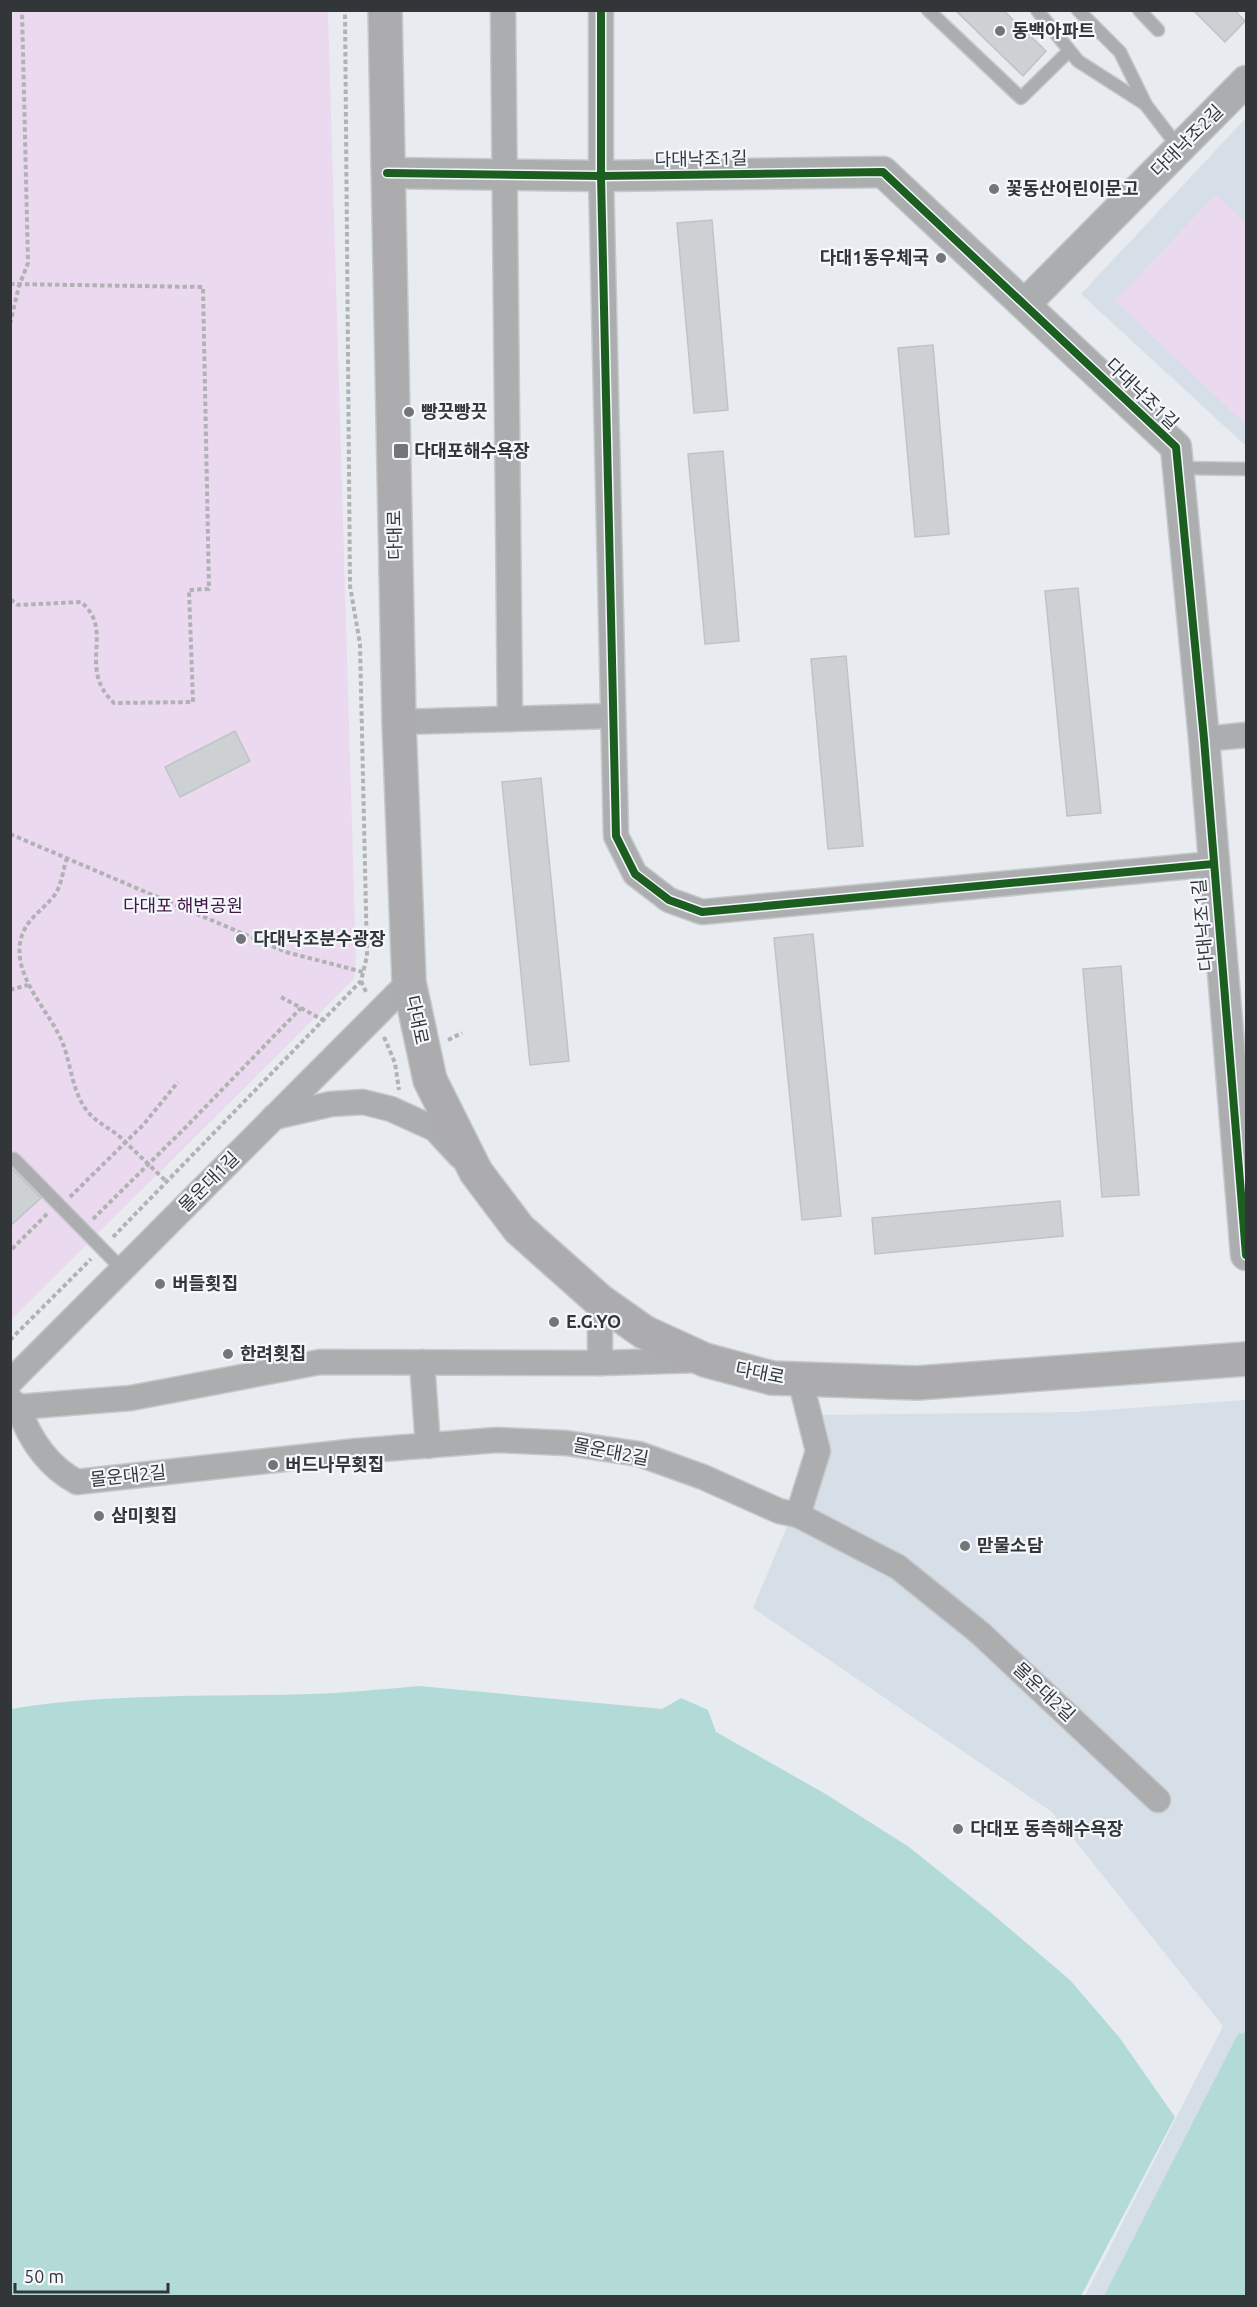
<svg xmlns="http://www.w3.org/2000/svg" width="1257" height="2307" viewBox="0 0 1257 2307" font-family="Ubuntu,'Noto Sans KR',sans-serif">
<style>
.built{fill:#d6dee8}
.green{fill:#ebdaef}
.water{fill:#b2dbd8}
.building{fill:#cdd1d3;stroke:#bfc3c6;stroke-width:1.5}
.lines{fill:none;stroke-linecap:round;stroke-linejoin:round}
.service-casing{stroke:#c5c8cb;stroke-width:15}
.minor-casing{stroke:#c5c8cb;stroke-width:27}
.tertiary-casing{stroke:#c5c8cb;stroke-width:33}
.secondary-casing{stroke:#c5c8cb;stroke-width:36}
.path{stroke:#b1b2b4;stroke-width:4;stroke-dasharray:4.5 3;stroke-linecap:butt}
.service{stroke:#acadaf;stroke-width:12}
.minor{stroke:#acadaf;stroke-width:24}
.tertiary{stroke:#acadaf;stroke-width:30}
.secondary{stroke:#acacaf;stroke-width:33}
.cycleway-casing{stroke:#f4f8fd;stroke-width:11}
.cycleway{stroke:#1b5e20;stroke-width:8}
.poi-dot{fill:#727679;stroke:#f4f8fd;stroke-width:2}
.labels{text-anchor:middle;stroke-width:4.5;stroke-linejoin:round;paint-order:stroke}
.poi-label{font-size:18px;font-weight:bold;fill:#333639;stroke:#f4f8fd;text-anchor:start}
.street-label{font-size:18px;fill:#333639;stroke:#f4f8fd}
.park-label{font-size:18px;fill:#411843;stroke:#f4f8fd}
</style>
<rect width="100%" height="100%" fill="#e8ecf0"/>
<!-- built -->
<g class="built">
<polygon points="1246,118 1246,446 1081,294"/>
<polygon points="1246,1400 1246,2296 1085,2296 1223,2026 1052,1812 753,1608 808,1477 801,1427 810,1415 1075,1412"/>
</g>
<!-- green -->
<g class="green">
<polygon points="11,11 328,11 356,960 354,979 11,1320"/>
<polygon points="1216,194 1246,223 1246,425 1115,301"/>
</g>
<!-- water -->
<g class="water">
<path d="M419,1686L662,1709L681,1698L708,1710L716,1732L824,1793L909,1847L990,1912L1070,1980L1119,2037L1175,2117L1081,2296H11V1709C110,1693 210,1697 310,1694C347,1693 383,1689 419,1686Z"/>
<polygon points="1246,2033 1246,2296 1104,2296 1238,2034"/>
</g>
<!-- building -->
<g class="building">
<polygon points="955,10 1003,10 1046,51 1023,76"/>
<polygon points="1193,10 1234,10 1245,21 1225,42"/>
<polygon points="712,220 728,410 694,413 677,223"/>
<polygon points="933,345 949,534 915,537 898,348"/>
<polygon points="723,451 739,641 705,644 688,454"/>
<polygon points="1078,588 1101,813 1067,816 1045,591"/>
<polygon points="846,656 863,846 828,849 811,659"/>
<polygon points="235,731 250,761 180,797 165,767"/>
<polygon points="541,778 569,1061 530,1065 502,782"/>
<polygon points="813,934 841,1216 802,1220 774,938"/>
<polygon points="1121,966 1139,1195 1102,1197 1083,969"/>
<polygon points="10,1167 41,1198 10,1226"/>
<polygon points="1060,1201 1063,1236 875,1254 872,1218"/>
</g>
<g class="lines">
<defs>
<g id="service">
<polyline points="928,10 1021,98 1069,51"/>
<polyline points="1037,10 1078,61 1145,104"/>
<polyline points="1078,10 1120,52 1146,105 1179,148"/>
<polyline points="1139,10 1158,30"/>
<polyline points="1179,468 1246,469"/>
<polyline points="10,1159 14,1159 122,1269"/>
</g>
<g id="minor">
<polyline points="503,10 510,719"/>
<polyline points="601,10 601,176 616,836 635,874 669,900 702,912 1213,864"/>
<polyline points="399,722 612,716"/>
<polyline points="1204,739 1246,735"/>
<polyline points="274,1117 331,1104 363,1102 391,1109 435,1129 460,1156"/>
<polyline points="600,1301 600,1363 701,1360"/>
<polyline points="422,1362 428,1446"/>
<polyline points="10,1382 409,982"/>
<polyline points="10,1399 18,1407 131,1398 320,1362 600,1363"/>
<path d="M18,1407C29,1438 47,1466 77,1482L357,1451L496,1440L566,1443L639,1454L703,1477L779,1511L798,1515L898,1567L980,1633L1158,1800"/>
<polyline points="798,1515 818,1451 800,1379"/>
</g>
<g id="tertiary">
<polyline points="387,173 601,176 883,172 1176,447 1204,739 1246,1255"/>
<polyline points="1026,303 1246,81"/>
</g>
<polyline id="secondary" points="385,10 399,722 409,982 430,1080 476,1172 519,1229 600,1301 644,1332 705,1360 772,1378 917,1383 1246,1359"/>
</defs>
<!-- service casing -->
<use href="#service" class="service-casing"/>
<!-- minor casing -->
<use href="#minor" class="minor-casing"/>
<!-- tertiary casing -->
<use href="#tertiary" class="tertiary-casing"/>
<!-- secondary casing -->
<use href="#secondary" class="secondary-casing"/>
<!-- path -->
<g class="path">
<path d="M10,284L203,287L209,589L189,590L193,702L114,703C76,667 116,631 81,602L18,605L10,599"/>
<polyline points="10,324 19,286 28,263 22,10"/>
<polyline points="10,834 286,952 363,972"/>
<path d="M67,858C63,869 62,883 56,893C45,909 29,916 22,935C9,975 50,1010 63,1044C71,1065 72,1089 85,1108C94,1122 109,1127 120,1137C136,1152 151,1167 167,1182"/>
<polyline points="361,981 367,994"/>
<polyline points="10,990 28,985"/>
<polyline points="281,997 323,1020"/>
<polyline points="384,1037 395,1063 399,1090"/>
<polyline points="448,1040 462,1033"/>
<polyline points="70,1197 144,1124 178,1082"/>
<polyline points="93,1219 186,1127 301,1008"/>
<polyline points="113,1237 361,981 367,956 360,644 350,586 345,10"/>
<polyline points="12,1249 47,1214"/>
<polyline points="10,1340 91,1259"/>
</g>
<!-- service -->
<use href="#service" class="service"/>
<!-- minor -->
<use href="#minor" class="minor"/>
<!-- tertiary -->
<use href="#tertiary" class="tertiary"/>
<!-- secondary -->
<use href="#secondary" class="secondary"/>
<defs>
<g id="cycleway">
<polyline points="601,10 601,176 616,836 635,874 669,900 702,912 1213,864"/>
<polyline points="387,173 601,176 883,172 1176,447 1204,739 1246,1255"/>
</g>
</defs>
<!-- cycleway casing -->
<use href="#cycleway" class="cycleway-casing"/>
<!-- cycleway -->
<use href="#cycleway" class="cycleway"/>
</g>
<!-- markers -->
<g class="poi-dot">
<circle cx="1000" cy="31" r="6"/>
<circle cx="994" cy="189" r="6"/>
<circle cx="941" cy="258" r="6"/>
<circle cx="409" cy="412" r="6"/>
<rect x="393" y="443" width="16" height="16" rx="3"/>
<circle cx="241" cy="939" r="6"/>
<circle cx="160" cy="1284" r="6"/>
<circle cx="554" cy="1322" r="6"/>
<circle cx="228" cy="1354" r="6"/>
<circle cx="273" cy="1465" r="6"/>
<circle cx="99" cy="1516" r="6"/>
<circle cx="965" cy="1546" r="6"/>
<circle cx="958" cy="1829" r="6"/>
</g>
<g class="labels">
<!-- poi labels -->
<g class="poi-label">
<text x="1012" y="37">동백아파트</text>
<text x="1006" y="195">꽃동산어린이문고</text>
<text x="929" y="264" text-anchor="end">다대1동우체국</text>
<text x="421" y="418">빵끗빵끗</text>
<text x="414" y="457">다대포해수욕장</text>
<text x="253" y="945">다대낙조분수광장</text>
<text x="172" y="1290">버들횟집</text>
<text x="566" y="1328">E.G.YO</text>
<text x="240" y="1360">한려횟집</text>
<text x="285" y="1471">버드나무횟집</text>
<text x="111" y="1522">삼미횟집</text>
<text x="977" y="1552">맏물소담</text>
<text x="970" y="1835">다대포 동측해수욕장</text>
</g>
<!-- street labels -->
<g class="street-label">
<text transform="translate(1187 141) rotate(-45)" y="6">다대낙조2길</text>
<text transform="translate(701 159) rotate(-1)" y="6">다대낙조1길</text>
<text transform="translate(1142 394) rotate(44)" y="6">다대낙조1길</text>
<text transform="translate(395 535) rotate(-91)" y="6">다대로</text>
<text transform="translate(1203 925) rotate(-95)" y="6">다대낙조1길</text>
<text transform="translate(417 1020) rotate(78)" y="6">다대로</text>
<text transform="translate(209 1182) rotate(-45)" y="6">몰운대1길</text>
<text transform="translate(760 1373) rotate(11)" y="6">다대로</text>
<text transform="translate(611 1452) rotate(11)" y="6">몰운대2길</text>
<text transform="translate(128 1476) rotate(-6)" y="6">몰운대2길</text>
<text transform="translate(1044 1692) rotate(43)" y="6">몰운대2길</text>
</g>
<!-- park labels -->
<g class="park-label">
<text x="183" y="912">다대포 해변공원</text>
</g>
</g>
<!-- border -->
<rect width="1257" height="2307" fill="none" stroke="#333639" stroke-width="24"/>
<!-- scale -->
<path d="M15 2283v9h153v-9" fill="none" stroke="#333639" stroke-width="3"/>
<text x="24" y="2283" font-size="18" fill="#333639" stroke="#f4f8fd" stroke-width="4.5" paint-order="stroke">50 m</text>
</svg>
